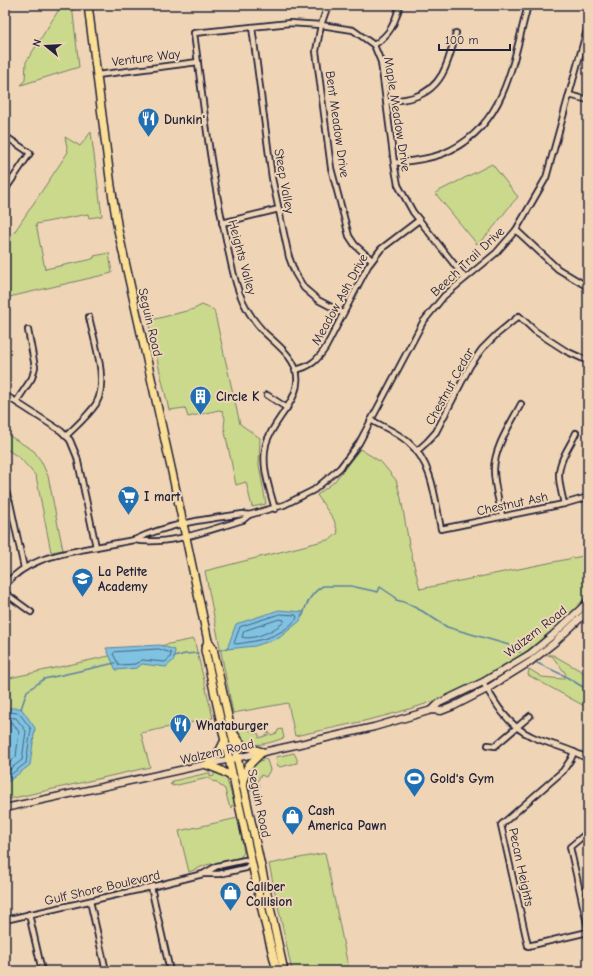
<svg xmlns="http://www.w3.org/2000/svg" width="593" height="976" viewBox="0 0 593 976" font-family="'Comic Neue',sans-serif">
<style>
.green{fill:#cbd98d;stroke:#767e64}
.water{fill:#80c2e1;stroke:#5a829f}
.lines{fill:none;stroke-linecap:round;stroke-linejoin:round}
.shore{stroke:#48627d;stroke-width:1}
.stream{stroke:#5a829f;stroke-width:1.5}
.street-casing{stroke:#22223b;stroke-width:8}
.secondary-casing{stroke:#22223b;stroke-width:9}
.primary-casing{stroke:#22223b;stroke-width:10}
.street{stroke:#efd5b6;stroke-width:4.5}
.secondary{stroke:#efd5b6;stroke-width:6}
.primary{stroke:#fbdf96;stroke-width:7}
.labels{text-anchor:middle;stroke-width:4;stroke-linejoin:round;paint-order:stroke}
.street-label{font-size:13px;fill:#22223b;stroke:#efd5b6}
.poi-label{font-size:13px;font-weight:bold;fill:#22223b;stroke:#efd5b6;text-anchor:start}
</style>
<rect width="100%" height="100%" fill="#efd5b6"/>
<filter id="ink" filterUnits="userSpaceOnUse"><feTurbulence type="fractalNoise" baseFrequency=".025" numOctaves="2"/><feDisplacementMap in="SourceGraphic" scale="8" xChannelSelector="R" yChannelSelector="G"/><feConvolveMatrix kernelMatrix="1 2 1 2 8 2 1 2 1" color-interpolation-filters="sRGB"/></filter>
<g filter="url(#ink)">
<!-- green -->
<g class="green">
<polygon points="72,5 79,67 21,85 25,80 26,62 58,11 62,6"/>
<polygon points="91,132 102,216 89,218 88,214 36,224 45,269 89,260 94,258 94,256 109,253 112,273 5,298 5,246 68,152 65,137 80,146"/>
<path d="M492,164L518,197C503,212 494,231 477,244L435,193Z"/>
<polygon points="202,305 214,310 240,424 260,438 259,465 266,504 252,507 246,482 236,485 224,427 225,418 222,411 219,410 188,417 185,408 169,410 148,321 194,309"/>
<polygon points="5,433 34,451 41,461 48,476 63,550 51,552 36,476 20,458 5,448"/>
<path d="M360,449L381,462L396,480L401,498L409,544L420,589L588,555V594C581,602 574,612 566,619C531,652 478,685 434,701C389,717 341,726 295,736L288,703L233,713L205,571L331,539L338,533L334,520L317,495L334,482Z"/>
<polygon points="194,639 213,718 141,733 150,767 5,800 5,679 109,656"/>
<polygon points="548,655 553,655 588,675 588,708 528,675 529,669 542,677 563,679 566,674 552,656"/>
<path d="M246,727L248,730L259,734V738L268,735V731L271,735L277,733L278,730L282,729L284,738C269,743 243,753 237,731Z"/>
<polygon points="294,753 297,759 297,763 280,767 277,765 276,757"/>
<path d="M266,759L267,760L270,770L266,777L261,775L256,783L260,785L258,789L250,791C246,774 248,764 266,759Z"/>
<polygon points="214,772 225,777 227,780 235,806 235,807 232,805 231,808 229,805 225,789 218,784 216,781 214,782 208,778 173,786 170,784 173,784 173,782 171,782 173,781 208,773 210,773 210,777 214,776"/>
<polygon points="238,818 244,853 239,858 206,865 189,872 179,831"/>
<polygon points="325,853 349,971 292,971 269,864"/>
</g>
<!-- water -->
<g class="water">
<polygon points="279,610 304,612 300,621 279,638 255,646 227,649 236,624"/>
<polygon points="160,645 175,650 174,660 166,667 142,664 137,668 116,670 106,648"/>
<polygon points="5,708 21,708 35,728 30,765 9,781 5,783"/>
</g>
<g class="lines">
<!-- shore -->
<g class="shore">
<path d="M280,614L296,615L297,618C282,637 259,641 236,644L234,643L240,627Z"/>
<path d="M280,619L284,620V622C275,630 253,641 242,637L244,631Z"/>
<polygon points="159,649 171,653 170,658 165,662 142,660 135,664 119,665 113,654 115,652"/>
<polyline points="5,712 19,713 31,729 26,763 5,779"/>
<polyline points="5,717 16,718 26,731 22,760 5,773"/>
<polyline points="5,723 13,723 19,732 16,757 5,766"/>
</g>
<!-- stream -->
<g class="stream">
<path d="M301,616L303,615C306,604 312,592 323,586H351L378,592L380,587L395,597L396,600L404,602L422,611L447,627L509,645L520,652"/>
<polyline points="220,650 228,648"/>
<polyline points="174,657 185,654 198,653"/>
<polyline points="537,663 563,675 588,690"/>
<polyline points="21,709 27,691 44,679 115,663"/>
</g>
<defs>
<g id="street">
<polyline points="328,5 321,25 316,51 331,168 349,236 355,245 372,260"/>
<polyline points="252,27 272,178 289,257 295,273 304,288 318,300 343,313"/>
<path d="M374,45C391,33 394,25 400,5"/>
<polyline points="97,75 198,62"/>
<polyline points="569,95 588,100"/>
<path d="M386,102C395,100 405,100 414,97C444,88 449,59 456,33"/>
<polyline points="5,136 30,153 5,190"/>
<path d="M394,163C410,161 426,160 442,154C506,128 512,64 528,5"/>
<polyline points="222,223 279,209"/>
<polyline points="516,230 558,269 588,287"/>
<path d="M295,370C310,367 318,360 326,347L368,266L381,249L419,220"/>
<polyline points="5,395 61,431 70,440 77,457 96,547"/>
<polyline points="267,395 287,408"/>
<polyline points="16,402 32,378 35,367 28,330"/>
<path d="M371,420C383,427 397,432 408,442C433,463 435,499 441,529L564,504L588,497"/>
<path d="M66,436C76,426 88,416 96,404C109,382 94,341 89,317"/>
<polyline points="417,451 427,442 436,432 470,366 482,349 496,335 519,316 535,331 566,351 588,361"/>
<polyline points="5,489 10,503 24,568"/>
<path d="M564,504C562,494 559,485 559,475C559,460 570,446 576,433"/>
<path d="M275,509C269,487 261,466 266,444C273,418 304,399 296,370C291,354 274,342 263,331C253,320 244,306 239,292C232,273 229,253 225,234C210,168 203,100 194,33L290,23L321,25L353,30L374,45L381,62L394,163L398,185L413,212L465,278"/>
<path d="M502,516C499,501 494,485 494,470C494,448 511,423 521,404"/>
<path d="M134,540C170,546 208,530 243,520L249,515"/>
<path d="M5,585C26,560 55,555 85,549C101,546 117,543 134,540C168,524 205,519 243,514L249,515L284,505L314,490L340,468L359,443L423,322L444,296L496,253L516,230L546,178L588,26"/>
<polyline points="5,593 31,612"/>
<path d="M483,682C495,703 508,726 531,736C550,745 570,748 588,759"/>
<polyline points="488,745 495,746 530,716"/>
<polyline points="574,752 571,759 563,771 501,825 528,946 588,932"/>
<polyline points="588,832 570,847 588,928"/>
<polyline points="151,887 170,971"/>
<polyline points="90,901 106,971"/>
<polyline points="29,914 42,971"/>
<polyline points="5,920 151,887 203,874 219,874 246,868 252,862 245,860 217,866 203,874"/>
</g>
<g id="secondary">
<polyline points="432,710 439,703 483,682 530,654 553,635 588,602"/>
<polyline points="5,808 300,744 374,727 432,710 441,711 454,706 487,689 501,680 530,662 554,643 588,611"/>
</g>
<g id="primary">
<polyline points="88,5 111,186 118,230 172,472 208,641 205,650 265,923 277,971"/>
<polyline points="208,641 213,648 284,971"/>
<polyline points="234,734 242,745 262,752"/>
<polyline points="225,740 220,750 207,765 220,770 234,778"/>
<polyline points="243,780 248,766 262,752"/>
</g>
</defs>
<!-- street casing -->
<use href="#street" class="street-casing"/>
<!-- secondary casing -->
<use href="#secondary" class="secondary-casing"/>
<!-- primary casing -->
<use href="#primary" class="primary-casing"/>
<!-- street -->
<use href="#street" class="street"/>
<!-- secondary -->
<use href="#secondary" class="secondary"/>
<!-- primary -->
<use href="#primary" class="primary"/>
</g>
</g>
<!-- icons -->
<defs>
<symbol id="restaurant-pin" viewBox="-11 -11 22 30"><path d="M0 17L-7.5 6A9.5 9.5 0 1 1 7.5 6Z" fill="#1f6fb2" stroke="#efd5b6"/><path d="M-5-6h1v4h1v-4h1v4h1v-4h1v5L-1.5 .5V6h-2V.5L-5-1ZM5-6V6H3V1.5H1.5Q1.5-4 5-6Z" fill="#fff"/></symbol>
<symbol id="building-pin" viewBox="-11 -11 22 30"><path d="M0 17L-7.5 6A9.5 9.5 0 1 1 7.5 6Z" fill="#1f6fb2" stroke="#efd5b6"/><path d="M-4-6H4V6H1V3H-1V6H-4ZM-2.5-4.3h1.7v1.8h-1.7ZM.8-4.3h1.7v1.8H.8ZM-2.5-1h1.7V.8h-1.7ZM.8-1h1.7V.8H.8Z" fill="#fff"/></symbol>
<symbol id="supermarket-pin" viewBox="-11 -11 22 30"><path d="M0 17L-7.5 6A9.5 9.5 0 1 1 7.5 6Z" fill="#1f6fb2" stroke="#efd5b6"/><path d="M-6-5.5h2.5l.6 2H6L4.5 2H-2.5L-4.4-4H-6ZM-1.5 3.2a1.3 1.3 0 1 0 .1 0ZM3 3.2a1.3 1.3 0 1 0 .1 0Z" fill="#fff"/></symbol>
<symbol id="school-pin" viewBox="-11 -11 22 30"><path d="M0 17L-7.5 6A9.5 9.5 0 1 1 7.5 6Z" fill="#1f6fb2" stroke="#efd5b6"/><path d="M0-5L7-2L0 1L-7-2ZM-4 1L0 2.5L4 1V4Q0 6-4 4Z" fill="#fff"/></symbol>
<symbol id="stadium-pin" viewBox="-11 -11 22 30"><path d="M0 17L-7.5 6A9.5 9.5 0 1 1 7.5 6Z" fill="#1f6fb2" stroke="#efd5b6"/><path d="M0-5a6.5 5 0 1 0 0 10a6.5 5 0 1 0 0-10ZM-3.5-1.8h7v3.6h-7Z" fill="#fff"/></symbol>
<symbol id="shop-pin" viewBox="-11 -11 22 30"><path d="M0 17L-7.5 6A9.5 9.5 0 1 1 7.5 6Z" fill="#1f6fb2" stroke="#efd5b6"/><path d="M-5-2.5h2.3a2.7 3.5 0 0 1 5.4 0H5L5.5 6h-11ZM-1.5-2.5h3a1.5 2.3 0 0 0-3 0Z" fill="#fff"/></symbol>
</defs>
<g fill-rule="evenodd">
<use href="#restaurant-pin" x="136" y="106" width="25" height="34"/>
<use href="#building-pin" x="188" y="384" width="25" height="34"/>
<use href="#supermarket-pin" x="116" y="484" width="25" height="34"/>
<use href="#school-pin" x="70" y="566" width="25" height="34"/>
<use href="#restaurant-pin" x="168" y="712" width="25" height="34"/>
<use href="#stadium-pin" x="402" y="766" width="25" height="34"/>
<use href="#shop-pin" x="280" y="804" width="25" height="34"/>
<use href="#shop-pin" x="218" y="880" width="25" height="34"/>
</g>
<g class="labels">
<!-- street labels -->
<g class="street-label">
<text transform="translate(146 57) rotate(-7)" y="5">Venture Way</text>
<text transform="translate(398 114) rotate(81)" y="5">Maple Meadow Drive</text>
<text transform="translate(338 124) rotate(82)" y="5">Bent Meadow Drive</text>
<text transform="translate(285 181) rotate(80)" y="5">Steep Valley</text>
<text transform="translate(243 257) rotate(75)" y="5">Heights Valley</text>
<text transform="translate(467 261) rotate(-43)" y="5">Beech Trail Drive</text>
<text transform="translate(339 299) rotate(-61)" y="5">Meadow Ash Drive</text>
<text transform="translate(151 322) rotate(77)" y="5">Seguin Road</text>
<text transform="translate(449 386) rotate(-61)" y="5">Chestnut Cedar</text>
<text transform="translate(512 503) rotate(-12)" y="5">Chestnut Ash</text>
<text transform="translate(535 631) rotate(-38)" y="5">Walzem Road</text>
<text transform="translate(217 751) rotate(-13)" y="5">Walzem Road</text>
<text transform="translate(260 803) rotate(78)" y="5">Seguin Road</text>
<text transform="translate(522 867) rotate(78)" y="5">Pecan Heights</text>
<text transform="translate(102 887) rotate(-13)" y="5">Gulf Shore Boulevard</text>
</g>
<!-- poi labels -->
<g class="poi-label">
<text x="164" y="124">Dunkin'</text>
<text x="216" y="401">Circle K</text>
<text x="144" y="501">I mart</text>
<text x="98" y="576">La Petite<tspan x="98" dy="15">Academy</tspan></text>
<text x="196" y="730">Whataburger</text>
<text x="430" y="783">Gold's Gym</text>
<text x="308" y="815">Cash<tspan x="308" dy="15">America Pawn</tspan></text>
<text x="246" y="891">Caliber<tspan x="246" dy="15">Collision</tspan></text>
</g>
</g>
<!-- margin -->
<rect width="593" height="976" fill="none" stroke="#efd5b6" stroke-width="20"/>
<rect x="10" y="10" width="573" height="956" fill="none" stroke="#22223b" stroke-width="1.5" filter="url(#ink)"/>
<!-- north arrow -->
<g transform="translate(46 46) rotate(288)" stroke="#efd5b6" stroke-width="3" paint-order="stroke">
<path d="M0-3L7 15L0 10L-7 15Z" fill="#22223b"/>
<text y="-6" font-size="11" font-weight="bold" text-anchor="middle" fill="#22223b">N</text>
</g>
<!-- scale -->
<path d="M439 44v6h71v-6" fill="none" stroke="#22223b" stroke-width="2"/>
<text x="445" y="44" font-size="12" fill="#22223b" stroke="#efd5b6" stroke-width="3" paint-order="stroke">100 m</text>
</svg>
